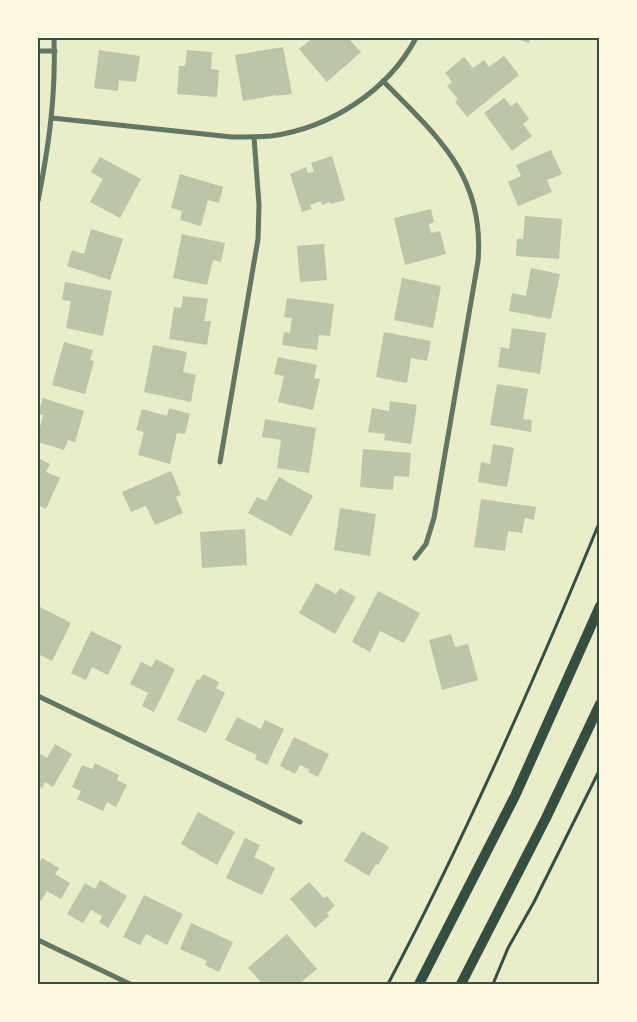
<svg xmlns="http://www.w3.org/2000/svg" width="637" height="1022" viewBox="0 0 637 1022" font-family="Overpass,sans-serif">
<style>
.building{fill:#bcc5a7}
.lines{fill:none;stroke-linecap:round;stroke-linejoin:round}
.path{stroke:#344e41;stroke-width:3}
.minor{stroke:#617663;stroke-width:5}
.secondary{stroke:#344e41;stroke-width:10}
.neatline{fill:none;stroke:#344e41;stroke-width:2}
</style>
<rect width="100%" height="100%" fill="#e9edc9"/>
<!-- building -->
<g class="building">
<polygon points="313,38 348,38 361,52 327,82 299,49"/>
<polygon points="514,38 530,38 529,43"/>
<polygon points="283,47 292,94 276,96 276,95 243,101 235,55"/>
<polygon points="99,50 140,56 136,82 119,80 118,91 94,88"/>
<polygon points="187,50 212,52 211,69 219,70 217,97 177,94 179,66 185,66"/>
<polygon points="504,56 519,75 467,117 455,102 458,99 447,86 452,82 445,73 464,57 473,68 484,60 489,67"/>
<polygon points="504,98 511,106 517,102 529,119 523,124 532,136 512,151 484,113"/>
<polygon points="551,150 562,174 547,180 552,192 518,206 508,182 521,176 516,165"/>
<polygon points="332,156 345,200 331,204 330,202 322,205 321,201 310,205 312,209 302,212 290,174 306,167 308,173 314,172 311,163"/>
<polygon points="100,157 141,179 120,218 90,202 103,179 91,172"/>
<polygon points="180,174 223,187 219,203 208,200 201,226 180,220 182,211 171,208"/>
<polygon points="431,209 434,222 429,224 431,233 440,231 446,254 405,265 394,218"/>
<polygon points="525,216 562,219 559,259 516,256 517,239 523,239"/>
<polygon points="91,229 123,239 110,280 67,266 72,250 84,254"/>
<polygon points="182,234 225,243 221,262 213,260 207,285 173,278"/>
<polygon points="324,244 327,280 300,282 297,246"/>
<polygon points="531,268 560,274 551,319 509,311 512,293 526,296"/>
<polygon points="402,278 441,286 433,328 394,320"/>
<polygon points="65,282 112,291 103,336 66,328 71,301 62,300"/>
<polygon points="183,296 208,299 204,321 211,321 207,345 169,339 174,307 181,308"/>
<polygon points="287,298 334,304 330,336 319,335 317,350 282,345 284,332 290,333 292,318 284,317"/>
<polygon points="512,328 546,333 540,374 498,367 501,347 509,349"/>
<polygon points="384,332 431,341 427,361 411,358 407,383 376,377"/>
<polygon points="64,342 93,350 90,360 94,361 85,394 52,385"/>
<polygon points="153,345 187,352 183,372 196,375 191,402 144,392"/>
<polygon points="278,357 317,365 314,378 320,379 313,410 278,402 284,376 274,374"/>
<polygon points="497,384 528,389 523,419 532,420 531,432 490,425"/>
<polygon points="43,398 84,411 75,442 68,440 64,450 38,442 38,435 43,415 38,414"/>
<polygon points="390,401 417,405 411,444 384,440 385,434 368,432 372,408 389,411"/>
<polygon points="169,408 190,414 185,434 177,433 170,464 138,455 144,432 136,430 142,409 167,416"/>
<polygon points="265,419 316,428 309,473 277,468 281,440 262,437"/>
<polygon points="493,444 514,448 507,487 478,482 481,462 490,464"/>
<polygon points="363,449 411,453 409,477 394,476 393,490 360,487"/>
<polygon points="38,458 50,464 46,472 60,478 46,509 38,505"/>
<polygon points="171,471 181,495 176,497 183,513 155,525 146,506 131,512 122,492"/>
<polygon points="279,477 313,496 291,536 248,513 257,497 266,501"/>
<polygon points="481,499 536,507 534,520 525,518 522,533 508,531 505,551 474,547"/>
<polygon points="340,508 376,514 370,556 334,550"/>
<polygon points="245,529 247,565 202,568 200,532"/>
<polygon points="316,583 336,594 340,588 356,597 335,634 299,613"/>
<polygon points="378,591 420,613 404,643 380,631 370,652 352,642"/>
<polygon points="38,606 71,623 52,661 38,654 40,650 38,649"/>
<polygon points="91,631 122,646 108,675 92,667 86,680 71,673"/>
<polygon points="451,634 455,647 468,644 478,680 442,690 429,640"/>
<polygon points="156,659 175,669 154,712 142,706 148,693 130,684 141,662 152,667"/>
<polygon points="203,674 219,682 216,688 225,693 206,733 177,720 197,679 200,680"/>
<polygon points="237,717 261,729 265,720 284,729 267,765 255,759 257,755 225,740"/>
<polygon points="294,737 329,754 318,777 308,772 310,770 300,765 295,774 280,766"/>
<polygon points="55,744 72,754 53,787 45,782 42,788 38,785 38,752 47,758"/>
<polygon points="95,763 119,775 117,780 127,785 116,807 107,802 103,811 77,799 81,791 72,787 82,765 92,769"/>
<polygon points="198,812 235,832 217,865 181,844"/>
<polygon points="362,831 389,847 378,865 376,864 369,876 344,861"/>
<polygon points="245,838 260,845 254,857 275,868 262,895 226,878"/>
<polygon points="42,858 59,868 55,874 70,883 61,899 47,891 41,901 38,899 38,866"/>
<polygon points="100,880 127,896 108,928 99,922 102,916 91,910 83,923 67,914 85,883 95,889"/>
<polygon points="309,882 324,898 327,896 335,906 327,913 329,916 315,928 290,899"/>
<polygon points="144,895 183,914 167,945 146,934 140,945 123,937"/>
<polygon points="191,923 233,942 219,972 205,965 207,961 180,949"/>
<polygon points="287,934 317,969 299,984 263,984 248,968"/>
</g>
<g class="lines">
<!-- path -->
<g class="path">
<path d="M388,984C467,834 535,679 600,521"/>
<polyline points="493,984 508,948 534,902 600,769"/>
</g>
<!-- minor -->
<g class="minor">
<polyline points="38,51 55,51"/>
<path d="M383,81C438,137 485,176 478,261L434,518L426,544L415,558"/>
<path d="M52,118L232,137C245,137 258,137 271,136C330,128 388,91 416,38"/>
<path d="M38,201C49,145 56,95 54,38"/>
<polyline points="220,462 258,239 259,205 254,137"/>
<polyline points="38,696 300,822"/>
<polyline points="38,940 130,984"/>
</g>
<!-- secondary -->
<g class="secondary">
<polyline points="419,984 515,796 600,606"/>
<polyline points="461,984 546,818 600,704"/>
</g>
</g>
<!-- border -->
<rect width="637" height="1022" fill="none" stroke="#fefae0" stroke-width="78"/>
<rect x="39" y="39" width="559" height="944" class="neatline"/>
</svg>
